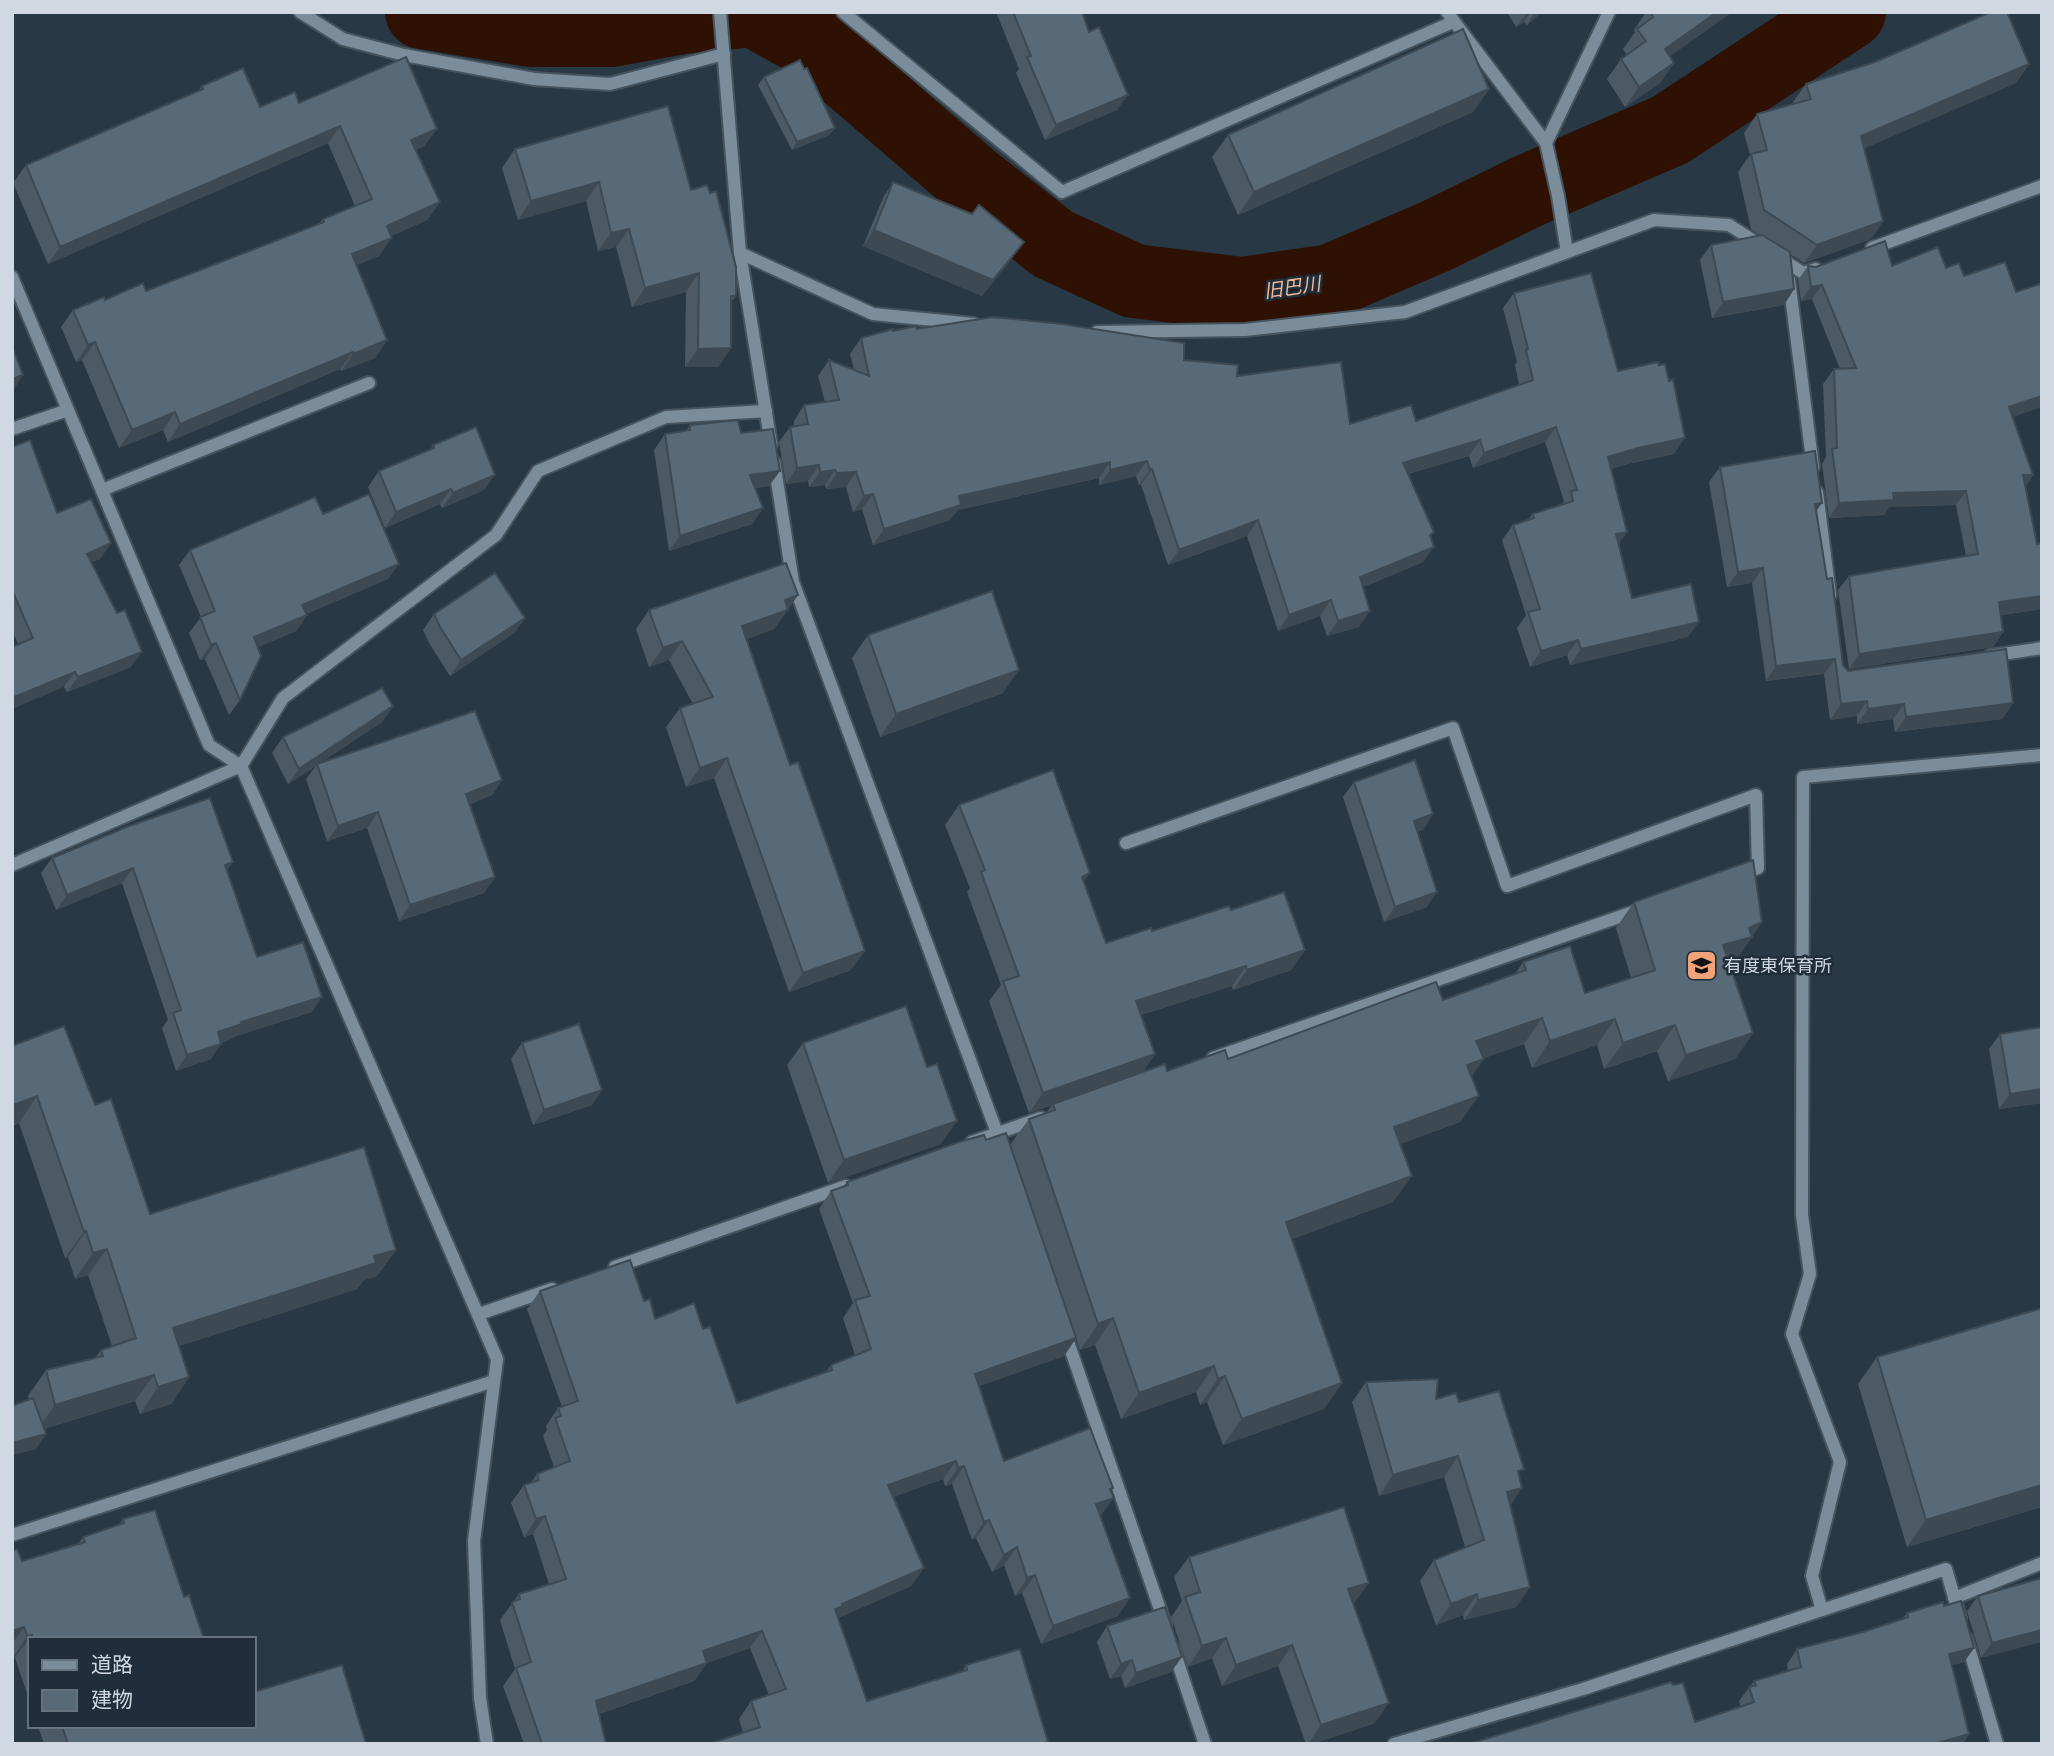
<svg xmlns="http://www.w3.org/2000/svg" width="2054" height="1756" viewBox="0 0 2054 1756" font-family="Figtree,'Noto Sans JP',sans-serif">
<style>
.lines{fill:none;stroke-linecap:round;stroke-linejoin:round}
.river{stroke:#2e1103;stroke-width:74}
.minor-casing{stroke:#46545e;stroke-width:16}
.minor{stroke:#7b8d9b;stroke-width:12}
.wall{fill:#4c5a66}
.shaded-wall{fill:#3e4a53}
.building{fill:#586977;stroke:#3e4a53;stroke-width:2}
.labels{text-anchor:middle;stroke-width:5;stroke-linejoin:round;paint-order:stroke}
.poi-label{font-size:18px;fill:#d0d9e1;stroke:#1f2e3a;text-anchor:start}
.water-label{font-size:19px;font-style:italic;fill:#f7b99a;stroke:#1f2e3a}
</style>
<rect width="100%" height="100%" fill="#293845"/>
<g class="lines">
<!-- river -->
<g class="river">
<polyline points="422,12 531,30 611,30 682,17 736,12"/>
<polyline points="757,12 811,42 975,183 1053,244 1134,281 1242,294 1331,281 1436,236 1526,192 1670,130 1849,12"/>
</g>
<defs>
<g id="minor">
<polyline points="300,12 343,39 404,55 534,79 610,84 724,54"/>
<polyline points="720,12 740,253 771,444"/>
<polyline points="843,12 1062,192 1453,22"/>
<polyline points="1447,12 1546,143 1558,196 1567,252"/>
<polyline points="1546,143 1609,12"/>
<polyline points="1872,248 2042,186"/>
<polyline points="740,253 873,314 974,324"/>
<polyline points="1780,258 1803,273 1816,269"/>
<polyline points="12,277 209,745 241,766 497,1359 474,1541 480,1698 487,1744"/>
<polyline points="1789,280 1813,467"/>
<polyline points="1097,332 1245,330 1405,312 1654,220 1729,225 1762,246"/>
<polyline points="12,429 68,410"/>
<polyline points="774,462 793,582 1000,1141"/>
<polyline points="102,490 369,383"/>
<polyline points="1817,492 1830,595"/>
<polyline points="1990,656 2042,648"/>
<polyline points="1126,843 1453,728 1507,886 1756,795 1758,868 1738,875"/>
<polyline points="12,865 241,766 283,698 496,535 538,471 666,417 766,411"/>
<polyline points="1213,1058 1639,910"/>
<polyline points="972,1142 1041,1118"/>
<polyline points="615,1267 846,1186"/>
<polyline points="479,1314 552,1289"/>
<polyline points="1065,1333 1165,1624"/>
<polyline points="12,1535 494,1381"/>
<polyline points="1954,1598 2042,1563"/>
<polyline points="1822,1610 1812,1576 1840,1462 1792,1334 1810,1274 1802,1215 1803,777 2042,755"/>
<polyline points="1966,1638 1997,1744"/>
<polyline points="1173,1648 1205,1744"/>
<polyline points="1394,1744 1583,1689 1946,1569 1960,1618"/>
</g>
</defs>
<!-- minor casing -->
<use href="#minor" class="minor-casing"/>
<!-- minor -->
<use href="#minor" class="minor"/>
</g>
<!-- wall -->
<g class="wall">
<polygon points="996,12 1082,12 1117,110 1045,140 1016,73 1019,69"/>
<polygon points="1507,12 1542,12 1527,25 1524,22 1516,27"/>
<polygon points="1646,12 1732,12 1670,56 1674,63 1660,83 1625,107 1607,79 1621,59 1627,55 1623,49 1635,32 1634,30"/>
<polygon points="2029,64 2016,83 1864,148 1883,221 1871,239 1804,263 1790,254 1794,289 1784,305 1712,318 1700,260 1711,245 1760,235 1751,229 1738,172 1750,155 1744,133 1757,114 1794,104 1793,102 1806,84"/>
<polygon points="804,69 835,128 829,135 792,150 758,85 764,77"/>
<polygon points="202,86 260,107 299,103 437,129 424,146 416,150 440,202 427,220 391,236 379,256 356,265 387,340 375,358 341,371 340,369 168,442 163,430 119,448 82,360 76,362 61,327 73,310 105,300 146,291 319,224 323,219 355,206 328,143 48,264 13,183 26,165 198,91"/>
<polygon points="1489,89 1473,112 1238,215 1212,157 1228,135"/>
<polygon points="515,149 691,190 736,296 731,302 731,348 718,367 685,367 686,292 632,307 616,247 598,251 586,201 518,220 502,168"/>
<polygon points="893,182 1024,242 1013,257 982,296 863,246 883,198"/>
<polygon points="1808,266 1816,267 1892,266 1946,268 2012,417 2033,475 2025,487 2037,544 2042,543 2042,609 2001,615 2003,632 1993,647 1849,669 1838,590 1849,576 1966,556 1956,505 1889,507 1884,515 1829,518 1822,464 1826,457 1823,384 1834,369 1840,369 1812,299 1801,301 1798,280"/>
<polygon points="1514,293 1618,371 1674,454 1627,464 1611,469 1627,532 1619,543 1632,598 1688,637 1570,665 1567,655 1530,667 1517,628 1526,615 1502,540 1513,525 1528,520 1532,514 1562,504 1564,501 1545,442 1473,468 1469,456 1408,474 1434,532 1430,537 1423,562 1363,587 1359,627 1327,636 1320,616 1278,631 1247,536 1168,565 1141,485 1139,485 1136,476 1099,485 1099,478 958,510 950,520 873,545 862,509 853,512 846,487 826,489 825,485 809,487 808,481 786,484 779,442 790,427 794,426 794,421 804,405 825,402 818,376 829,360 854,370 850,354 861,338 893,331 917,329 1184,360 1237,376 1350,424 1416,421 1519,385 1515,365 1517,362 1503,308"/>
<polygon points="690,425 741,433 769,486 755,488 763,508 752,524 669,551 654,450 665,434 686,431"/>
<polygon points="433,445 484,490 442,508 440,504 385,528 368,487 379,471 430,450"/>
<polygon points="12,447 57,513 111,543 100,559 91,562 131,667 67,692 64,687 18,644 12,630"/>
<polygon points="1720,467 1816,512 1827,579 1843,665 1848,671 2013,703 2002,719 1895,732 1893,719 1857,724 1857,716 1830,720 1824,674 1766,681 1752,583 1727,587 1709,482"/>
<polygon points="323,514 388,579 306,614 307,615 296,631 258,647 240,700 229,715 205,659 200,660 189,633 201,617 179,565 190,550"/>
<polygon points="798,595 774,629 747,639 851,970 789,992 714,778 686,787 666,727 680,708 693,704 669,660 649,667 636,629 649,610"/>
<polygon points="434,614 525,618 514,633 450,676 429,643 423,630"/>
<polygon points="868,635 1003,693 880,737 852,658"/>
<polygon points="393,706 382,722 320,763 502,780 492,795 470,804 495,877 484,893 399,921 367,828 327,841 306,779 316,766 288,784 272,753 283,737"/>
<polygon points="1354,782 1433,814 1423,830 1417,831 1427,907 1384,922 1343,797"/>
<polygon points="959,805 1084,881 1106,943 1231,910 1305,950 1291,970 1233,990 1232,986 1141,1015 1155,1054 1142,1073 1167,1071 1228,1059 1443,1000 1515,974 1523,962 1585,993 1631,978 1616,928 1634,902 1762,922 1734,963 1729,964 1753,1033 1735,1059 1668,1081 1657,1051 1604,1069 1597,1045 1532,1068 1524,1044 1484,1058 1471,1076 1460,1122 1400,1144 1393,1202 1292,1239 1342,1383 1324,1409 1223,1445 1207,1402 1200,1405 1196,1392 1121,1419 1095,1345 1080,1350 1076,1338 1064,1356 979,1386 1004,1461 1113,1488 1100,1516 1118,1616 1041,1644 1022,1593 1015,1596 1004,1565 992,1572 976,1538 972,1540 952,1484 945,1486 943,1479 893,1497 924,1568 911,1586 838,1618 867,1701 962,1672 966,1665 1048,1742 1047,1744 709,1744 743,1732 739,1719 751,1701 769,1695 750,1648 707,1663 694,1681 599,1714 606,1744 524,1744 503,1686 515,1669 500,1620 519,1594 549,1584 533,1534 524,1537 511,1503 524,1485 531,1483 537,1474 554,1467 543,1436 547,1430 546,1426 558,1408 562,1407 527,1309 540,1291 644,1301 655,1319 703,1329 737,1403 826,1372 831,1365 855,1355 843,1318 853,1303 819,1209 831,1191 843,1187 847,1182 986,1140 1010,1145 1029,1119 1046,1113 1052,1105 1029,1113 989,1001 1001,985 967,892 970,888 945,825"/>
<polygon points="52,858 227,870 257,957 312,1012 233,1037 231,1039 221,1043 211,1059 176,1071 162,1028 168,1020 122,883 56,910 41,873"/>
<polygon points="2000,1034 2042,1103 1999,1109 1989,1049"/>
<polygon points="522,1043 602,1090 592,1105 533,1125 511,1059"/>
<polygon points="803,1043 941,1144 828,1183 787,1065"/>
<polygon points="12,1046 95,1105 150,1214 396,1250 377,1276 364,1280 357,1289 179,1346 189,1377 171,1404 140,1414 135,1401 44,1429 36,1449 12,1455 12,1406 29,1400 28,1396 46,1370 95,1358 101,1350 112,1346 88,1275 75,1279 68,1257 65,1258 19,1123 12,1126"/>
<polygon points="2042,1308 2042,1507 1907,1547 1858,1384 1877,1357"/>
<polygon points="1366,1382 1436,1399 1459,1402 1519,1476 1510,1505 1530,1587 1516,1607 1464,1620 1463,1615 1436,1625 1420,1581 1434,1560 1465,1547 1444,1477 1379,1496 1352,1402"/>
<polygon points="123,1519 184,1597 204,1639 30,1639 30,1702 15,1658 12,1659 12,1551 22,1561 78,1544 83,1537 119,1525"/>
<polygon points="1189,1557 1354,1603 1353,1604 1375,1723 1312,1744 1306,1744 1278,1666 1222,1686 1212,1658 1188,1667 1171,1617 1182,1601 1174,1577"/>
<polygon points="2042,1578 1981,1658 1967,1611 1978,1596"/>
<polygon points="1944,1606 1974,1648 1964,1662 1952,1665 1969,1734 1963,1744 1469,1744 1695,1722 1741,1707 1739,1701 1754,1681 1788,1671 1787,1664 1797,1649 1863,1632 1903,1618 1907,1613"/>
<polygon points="1107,1626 1171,1672 1125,1688 1121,1676 1110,1679 1097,1642"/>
<polygon points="38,1726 254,1726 366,1744 44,1744"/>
</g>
<!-- shaded-wall -->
<g class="shaded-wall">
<polygon points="1527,12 1531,12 1524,22 1516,27"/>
<polygon points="1535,12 1542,12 1527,25"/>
<polygon points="1717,12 1732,12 1651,69 1665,49"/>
<polygon points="1674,63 1660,83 1625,107 1639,87"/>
<polygon points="2029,64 2016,83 1849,155 1861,136"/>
<polygon points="1489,89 1473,112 1238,215 1254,192"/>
<polygon points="1128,95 1117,110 1045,140 1056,125"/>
<polygon points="340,126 328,143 48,264 60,247"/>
<polygon points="835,128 829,135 792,150 797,142"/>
<polygon points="437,129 424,146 399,157 411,140"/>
<polygon points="599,182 586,201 518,220 531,201"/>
<polygon points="440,202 427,220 374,243 387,226"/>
<polygon points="1883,221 1871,239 1804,263 1817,245"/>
<polygon points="629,229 616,247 598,251 611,233"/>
<polygon points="874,230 1024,242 1013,257 982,296 863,246"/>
<polygon points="392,238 379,256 340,272 352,254"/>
<polygon points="699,273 686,292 632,307 645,288"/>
<polygon points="1822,285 1812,299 1801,301 1811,287"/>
<polygon points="1794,289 1784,305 1712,318 1723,302"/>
<polygon points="387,340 375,358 341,371 353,354"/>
<polygon points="95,342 82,360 76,362 88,345"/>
<polygon points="731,348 718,367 685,367 698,349"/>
<polygon points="353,352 340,369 168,442 180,424"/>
<polygon points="23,375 13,391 12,391 12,379"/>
<polygon points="2042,396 2042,407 1998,422 2009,407"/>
<polygon points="175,412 163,430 119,448 132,430"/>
<polygon points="1556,427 1545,442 1473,468 1484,453"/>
<polygon points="1685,438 1674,454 1627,464 1598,473 1608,457 1638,448"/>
<polygon points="1480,440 1469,456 1392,478 1403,463"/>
<polygon points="1147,461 1136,476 1099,485 1110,470"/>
<polygon points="1110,462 1099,478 958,510 950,520 873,545 884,529 959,496"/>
<polygon points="819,465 808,481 786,484 797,468"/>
<polygon points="1152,469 1141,485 1139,485 1150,470"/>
<polygon points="835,470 825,485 809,487 820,472"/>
<polygon points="780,471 769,486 740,490 750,475"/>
<polygon points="856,472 846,487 826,489 837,473"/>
<polygon points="495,475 484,490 442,508 453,493"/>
<polygon points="2023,475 2033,475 2023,490"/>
<polygon points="451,489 440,504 385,528 396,512"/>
<polygon points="1966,491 1956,505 1889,507 1884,515 1829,518 1839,503 1893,493"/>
<polygon points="873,494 862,509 853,512 864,496"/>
<polygon points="1822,503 1811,519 1815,504"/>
<polygon points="763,508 752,524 669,551 680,536"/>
<polygon points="1258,520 1247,536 1168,565 1179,550"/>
<polygon points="1627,532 1616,548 1616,534"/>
<polygon points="111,543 100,559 76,569 87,554"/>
<polygon points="1434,547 1423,562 1349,592 1360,577"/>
<polygon points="399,564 388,579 292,620 302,605"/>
<polygon points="1763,568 1752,583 1727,587 1738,572"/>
<polygon points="798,595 774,629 729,646 742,626 785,600"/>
<polygon points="2042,596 2042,609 1989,617 1999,602"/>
<polygon points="1331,600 1320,616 1278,631 1289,615"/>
<polygon points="1370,611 1359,627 1327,636 1338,621"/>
<polygon points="307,615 296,631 243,653 254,637"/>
<polygon points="525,618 514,633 450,676 461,660"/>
<polygon points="1699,622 1688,637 1570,665 1581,649"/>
<polygon points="2003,632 1993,647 1849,669 1859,654"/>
<polygon points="1578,640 1567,655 1530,667 1541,651"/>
<polygon points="682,641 669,660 649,667 663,648"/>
<polygon points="216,643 205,659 200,660 211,645"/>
<polygon points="142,652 131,667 67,692 78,677"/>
<polygon points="1835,659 1824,674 1766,681 1776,666"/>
<polygon points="1019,670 1003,693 880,737 896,714"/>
<polygon points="75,672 64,687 12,709 12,698"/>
<polygon points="1867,701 1857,716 1830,720 1841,704"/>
<polygon points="2013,703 2002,719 1895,732 1906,717"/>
<polygon points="1904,704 1893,719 1857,724 1868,709"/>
<polygon points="393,706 382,722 288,784 299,769"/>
<polygon points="727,758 714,778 686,787 700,768"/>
<polygon points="502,780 492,795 455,809 466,794"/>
<polygon points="378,812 367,828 327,841 338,826"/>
<polygon points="1433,814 1423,830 1403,836 1414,821"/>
<polygon points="233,862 222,878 225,865"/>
<polygon points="133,868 122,883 56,910 67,895"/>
<polygon points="1090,873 1076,893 1082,877"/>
<polygon points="495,877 484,893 399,921 410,905"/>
<polygon points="1437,892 1427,907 1384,922 1395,907"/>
<polygon points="1762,922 1734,963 1704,972 1723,945 1749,928"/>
<polygon points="1305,950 1291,970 1233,990 1247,970"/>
<polygon points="865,951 851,970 789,992 803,973"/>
<polygon points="1246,966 1232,986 1122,1021 1136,1001"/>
<polygon points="322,997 312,1012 233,1037 231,1039 207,1048 218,1032 241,1022"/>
<polygon points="1542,1018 1524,1044 1458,1067 1476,1041"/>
<polygon points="1615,1019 1597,1045 1532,1068 1550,1041"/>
<polygon points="1675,1025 1657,1051 1604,1069 1623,1043"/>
<polygon points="1753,1033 1735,1059 1668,1081 1686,1055"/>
<polygon points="221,1044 211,1059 176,1071 187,1055"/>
<polygon points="1155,1054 1141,1074 1029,1113 1043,1093"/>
<polygon points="1484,1059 1466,1085 1467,1065"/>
<polygon points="2042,1089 2042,1103 1999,1109 2010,1094"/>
<polygon points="602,1090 592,1105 533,1125 544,1110"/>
<polygon points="37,1096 19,1123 12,1126 12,1108 14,1105"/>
<polygon points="1479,1096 1460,1122 1376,1153 1394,1127"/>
<polygon points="957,1121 941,1144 828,1183 844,1160"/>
<polygon points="1412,1176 1393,1202 1267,1248 1286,1222"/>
<polygon points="86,1231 68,1257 65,1258 84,1232"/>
<polygon points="107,1249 88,1275 75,1279 93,1253"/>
<polygon points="396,1250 377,1276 364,1280 357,1289 155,1354 173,1328 374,1256"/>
<polygon points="1113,1318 1095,1345 1080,1350 1098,1324"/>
<polygon points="1076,1338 1064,1356 963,1392 975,1374"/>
<polygon points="1214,1366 1196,1392 1121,1419 1139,1393"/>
<polygon points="154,1375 135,1401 36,1431 55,1405"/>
<polygon points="1225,1376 1207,1402 1200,1405 1218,1379"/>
<polygon points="189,1377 171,1404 140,1414 158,1387"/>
<polygon points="1342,1383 1324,1409 1223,1445 1242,1419"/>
<polygon points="46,1434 36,1449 12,1455 12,1443"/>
<polygon points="1458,1456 1444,1477 1379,1496 1393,1475"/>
<polygon points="956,1461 943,1479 875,1503 888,1485"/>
<polygon points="964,1466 952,1484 945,1486 958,1468"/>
<polygon points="2042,1485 2042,1507 1907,1547 1926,1520"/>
<polygon points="1113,1488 1103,1502 1114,1498 1101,1515 1084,1522 1096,1504 1110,1489"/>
<polygon points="1522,1488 1508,1509 1507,1492"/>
<polygon points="545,1516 533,1534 524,1537 536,1519"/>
<polygon points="989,1520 976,1538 972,1540 984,1522"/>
<polygon points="1017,1547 1004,1565 992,1572 1004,1555"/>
<polygon points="924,1568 911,1586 833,1620 835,1609 842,1604"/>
<polygon points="1035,1575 1022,1593 1015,1596 1027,1578"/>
<polygon points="1369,1583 1354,1603 1334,1610 1348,1589"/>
<polygon points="1530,1587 1516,1607 1464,1620 1478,1600"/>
<polygon points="1477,1594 1463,1615 1436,1625 1451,1604"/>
<polygon points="1130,1598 1118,1616 1041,1644 1053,1626"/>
<polygon points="24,1627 12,1644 12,1631"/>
<polygon points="2042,1630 2042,1642 1981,1658 1992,1643"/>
<polygon points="762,1631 750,1648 707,1663 694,1681 583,1719 596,1701 703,1651"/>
<polygon points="32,1635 15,1658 12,1659 27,1636"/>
<polygon points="1226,1638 1212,1658 1188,1667 1202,1646"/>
<polygon points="1292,1645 1278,1666 1222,1686 1236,1665"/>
<polygon points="1974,1648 1964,1662 1939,1669 1949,1654"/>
<polygon points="1182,1657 1171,1672 1125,1688 1136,1673"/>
<polygon points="1132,1660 1121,1676 1110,1679 1121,1664"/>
<polygon points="1389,1703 1375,1723 1312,1744 1308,1744 1321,1725"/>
<polygon points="1969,1734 1963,1744 1934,1744"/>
</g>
<!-- building -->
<g class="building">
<polygon points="1013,12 1082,12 1089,32 1099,27 1128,95 1056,125 1027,57 1031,56"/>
<polygon points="1650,12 1717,12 1665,49 1674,63 1639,87 1621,59 1646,41 1637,29 1653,17"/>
<polygon points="1991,12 2007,12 2029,64 1861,136 1883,221 1817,245 1764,210 1751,154 1767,150 1757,114 1811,99 1806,84 1875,62"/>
<polygon points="1463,29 1489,89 1254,192 1228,135"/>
<polygon points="406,57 437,129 411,140 440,202 387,226 392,238 352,254 387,340 353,354 353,352 180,424 175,412 132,430 95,342 88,345 73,310 104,297 105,300 143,283 146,291 324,222 323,219 372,199 340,126 60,247 26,165 203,89 202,86 243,68 260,107 295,92 299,103"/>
<polygon points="800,60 804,69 807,68 835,128 797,142 764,77"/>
<polygon points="668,106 691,190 707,185 710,193 716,191 736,267 736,296 731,296 731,348 698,349 699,273 645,288 629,229 611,233 599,182 531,201 515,149"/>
<polygon points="893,182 972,214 979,205 1024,242 993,280 874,230"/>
<polygon points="1762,235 1790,252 1794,289 1723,302 1711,245"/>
<polygon points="1885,241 1892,266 1938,247 1946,268 1959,263 1964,276 2005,262 2016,292 2040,284 2042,289 2042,396 2009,407 2033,475 2023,475 2037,544 2042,543 2042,596 1999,602 2003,632 1859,654 1849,576 1978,554 1966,491 1893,493 1894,500 1839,503 1832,449 1837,448 1834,369 1856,368 1822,285 1811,287 1808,266 1816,267"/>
<polygon points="1591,273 1618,371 1658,362 1659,365 1665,364 1669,381 1673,379 1685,438 1638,448 1608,457 1627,532 1616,534 1632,598 1691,584 1699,622 1581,649 1578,640 1541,651 1528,612 1540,609 1513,525 1534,518 1532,514 1573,501 1571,491 1577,490 1556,427 1484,453 1480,440 1403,463 1434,532 1430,535 1434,547 1360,577 1370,611 1338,621 1331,600 1289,615 1258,520 1179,550 1152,469 1150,470 1147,461 1110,470 1110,462 959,496 961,505 884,529 873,494 864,496 856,472 837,473 835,470 820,472 819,465 797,468 790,427 808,424 804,405 839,400 829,360 869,376 861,338 893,329 893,331 916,326 917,329 993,317 1062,324 1184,343 1184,360 1238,365 1237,376 1341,362 1350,424 1411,405 1416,421 1533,380 1526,350 1528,349 1514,293"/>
<polygon points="12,346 23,375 12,379"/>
<polygon points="738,420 741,433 773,429 780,471 750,475 763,508 680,536 665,434 690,430 690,425"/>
<polygon points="476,427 495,475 453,493 451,489 396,512 379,471 434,448 433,445"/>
<polygon points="30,440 57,513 91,499 111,543 87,554 117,613 125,610 142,652 78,677 75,672 12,698 12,647 33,638 12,590 12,447"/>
<polygon points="1815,451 1822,503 1815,504 1827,579 1832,578 1843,665 1848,671 2006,649 2013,703 1906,717 1904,704 1868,709 1867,701 1841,704 1835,659 1776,666 1763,568 1738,572 1720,467"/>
<polygon points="369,494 399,564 302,605 307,615 254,637 261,656 240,700 216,643 211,645 200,617 215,611 190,550 315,497 323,514"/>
<polygon points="786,563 798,595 785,600 788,610 742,626 790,765 798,762 865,951 803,973 727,758 700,768 680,708 713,697 682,641 663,648 649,610"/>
<polygon points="495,573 525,618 461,660 440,627 434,614"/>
<polygon points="992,591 1019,670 896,714 868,635"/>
<polygon points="382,688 393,706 299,769 283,737"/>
<polygon points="475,711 502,780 466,794 495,877 410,905 378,812 338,826 317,764"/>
<polygon points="1415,760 1433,814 1414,821 1437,892 1395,907 1354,782"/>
<polygon points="1053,770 1090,873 1082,877 1106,943 1151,928 1152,931 1229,906 1231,910 1284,892 1305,950 1247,970 1246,966 1136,1001 1155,1054 1043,1093 1003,981 1019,976 981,872 985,870 959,805"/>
<polygon points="210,798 233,862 225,865 257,957 303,942 322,997 241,1022 242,1024 218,1032 221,1044 187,1055 173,1013 181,1010 133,868 67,895 52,858 129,826"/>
<polygon points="1753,860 1762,922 1749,928 1752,937 1723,945 1753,1033 1686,1055 1675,1025 1623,1043 1615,1019 1550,1041 1542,1018 1476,1041 1484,1059 1467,1065 1479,1096 1394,1127 1412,1176 1286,1222 1342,1383 1242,1419 1225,1376 1218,1379 1214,1366 1139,1393 1113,1318 1098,1324 1029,1119 1055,1110 1053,1104 1165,1064 1167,1071 1225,1050 1228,1059 1436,982 1443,1000 1526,970 1523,962 1570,946 1585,993 1655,970 1634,902"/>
<polygon points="906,1006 927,1067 937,1064 957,1121 844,1160 803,1043"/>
<polygon points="579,1024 602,1090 544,1110 522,1043"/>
<polygon points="64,1026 95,1105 111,1099 150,1214 364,1147 396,1250 374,1256 376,1263 173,1328 189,1377 158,1387 154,1375 55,1405 46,1370 103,1356 101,1350 136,1338 107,1249 93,1253 86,1231 84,1232 37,1096 14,1105 12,1100 12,1046"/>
<polygon points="2042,1027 2042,1089 2010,1094 2000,1034"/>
<polygon points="1006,1133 1076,1338 975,1374 1004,1461 1090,1428 1113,1488 1110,1489 1114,1498 1096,1504 1130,1598 1053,1626 1035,1575 1027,1578 1017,1547 1004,1555 989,1520 984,1522 964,1466 958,1468 956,1461 888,1485 924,1568 842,1604 843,1606 835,1609 867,1701 967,1670 966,1665 1020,1649 1048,1742 1042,1744 709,1744 760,1727 751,1701 786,1689 762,1631 703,1651 707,1663 596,1701 606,1744 542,1744 516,1668 531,1662 512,1602 520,1599 519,1594 566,1579 545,1516 536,1519 524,1485 539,1480 537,1474 570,1461 555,1418 561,1416 558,1408 578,1401 540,1291 630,1260 644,1301 650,1299 655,1319 694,1303 703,1329 710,1327 737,1403 832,1370 831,1365 871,1349 855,1300 870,1296 831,1191 848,1185 847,1182 959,1142 984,1135 986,1140"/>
<polygon points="2042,1308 2042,1485 1926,1520 1877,1357"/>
<polygon points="1438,1379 1436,1399 1456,1393 1459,1402 1499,1391 1524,1469 1518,1471 1522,1488 1507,1492 1530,1587 1478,1600 1477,1594 1451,1604 1434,1560 1484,1540 1458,1456 1393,1475 1366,1382"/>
<polygon points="33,1398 46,1434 12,1443 12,1406"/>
<polygon points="1344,1507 1369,1583 1348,1589 1389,1703 1321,1725 1292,1645 1236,1665 1226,1638 1202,1646 1185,1597 1200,1592 1189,1557"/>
<polygon points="155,1510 184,1597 189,1595 204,1639 33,1639 32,1635 27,1636 24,1627 12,1631 12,1551 17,1549 22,1561 85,1542 83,1537 124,1523 123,1519"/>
<polygon points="2042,1578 2042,1630 1992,1643 1978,1596"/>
<polygon points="1961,1601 1974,1648 1949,1654 1969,1734 1934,1744 1469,1744 1671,1682 1673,1685 1683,1683 1695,1722 1754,1702 1749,1687 1756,1685 1754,1681 1801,1667 1797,1649 1863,1632 1908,1617 1907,1613 1943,1602 1944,1606"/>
<polygon points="1165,1607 1182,1657 1136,1673 1132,1660 1121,1664 1107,1626"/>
<polygon points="342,1665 366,1744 68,1744 62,1726 254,1726 254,1692"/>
</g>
<!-- icons -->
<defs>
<symbol id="school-square" viewBox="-11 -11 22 22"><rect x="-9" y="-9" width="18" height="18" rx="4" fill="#f0a27a" stroke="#1f2e3a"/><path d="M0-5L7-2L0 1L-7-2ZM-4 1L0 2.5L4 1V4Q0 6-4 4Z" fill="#111"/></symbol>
</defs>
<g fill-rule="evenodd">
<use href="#school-square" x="1684" y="948" width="35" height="35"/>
</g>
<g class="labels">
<!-- poi labels -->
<g class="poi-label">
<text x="1724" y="972">有度東保育所</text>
</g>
<!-- water labels -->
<g class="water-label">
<text transform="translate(1292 287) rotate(-8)" y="7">旧巴川</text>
</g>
</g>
<!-- border -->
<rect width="2054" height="1756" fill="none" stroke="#d0d9e1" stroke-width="28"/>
<!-- legend -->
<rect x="28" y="1637" width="228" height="91" fill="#1f2e3a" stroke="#66727d" stroke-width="2"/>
<rect x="42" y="1660" width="35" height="10" fill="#7b8d9b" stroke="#66727d" stroke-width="2"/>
<text x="91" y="1672" font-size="21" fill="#d0d9e1">道路</text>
<rect x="42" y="1690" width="35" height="21" fill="#586977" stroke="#66727d" stroke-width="2"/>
<text x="91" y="1707" font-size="21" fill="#d0d9e1">建物</text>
</svg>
